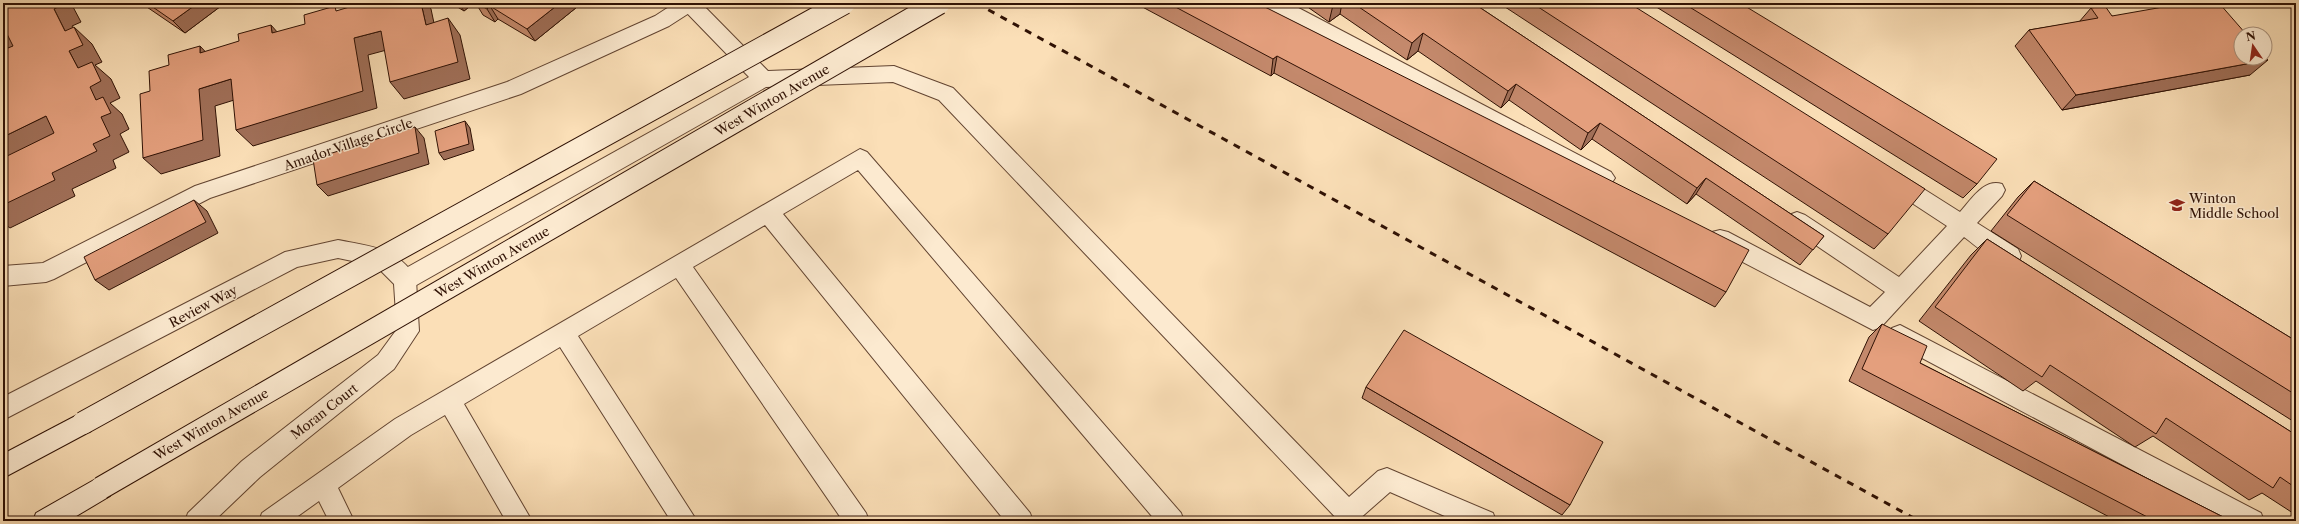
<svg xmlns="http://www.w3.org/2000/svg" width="2299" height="524" viewBox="0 0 2299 524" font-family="'Libre Caslon Text',serif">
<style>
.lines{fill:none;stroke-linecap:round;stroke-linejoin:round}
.lane-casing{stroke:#624431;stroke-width:2}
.street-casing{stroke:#624431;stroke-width:2}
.secondary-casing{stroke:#2f1104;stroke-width:2}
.lane{fill:#fcead0;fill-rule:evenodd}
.street{fill:#fcead0;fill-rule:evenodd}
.secondary{fill:#fcead0;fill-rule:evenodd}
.rail{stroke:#2f1104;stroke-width:3;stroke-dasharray:7 7;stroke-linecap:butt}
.secondary-bridge-casing{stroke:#2f1104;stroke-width:24;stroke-linecap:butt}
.secondary-bridge{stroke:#fcead0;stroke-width:22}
.wall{fill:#c4896c;stroke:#2f1104}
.shaded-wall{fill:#a06f58;stroke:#2f1104}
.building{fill:#e49f7d;stroke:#2f1104}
.labels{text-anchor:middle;stroke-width:3;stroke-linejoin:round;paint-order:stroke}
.street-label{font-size:13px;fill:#2f1104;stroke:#fcead0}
.poi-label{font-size:13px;fill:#2f1104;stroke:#fcead0;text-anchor:start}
</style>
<rect width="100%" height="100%" fill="#fbdfb7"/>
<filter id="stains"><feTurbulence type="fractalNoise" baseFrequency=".005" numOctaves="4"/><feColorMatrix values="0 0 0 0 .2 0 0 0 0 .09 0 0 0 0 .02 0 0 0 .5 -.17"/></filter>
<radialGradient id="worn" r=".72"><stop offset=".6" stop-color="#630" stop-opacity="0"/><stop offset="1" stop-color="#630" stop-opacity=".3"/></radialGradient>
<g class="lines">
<defs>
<g id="lane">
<polygon points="681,3 701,3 768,71 894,66 953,88 1349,497 1378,471 1387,468 1493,513 1496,521 1456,521 1390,492 1357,521 1339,521 939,100 893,82 766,87 413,287 405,290 397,287 394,280 397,273 749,77 683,9"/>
<polygon points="1262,3 1289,3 1611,172 1615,178 1611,184 1604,187 1597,184 1265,8"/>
<polygon points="860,149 867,152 1181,513 1184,521 1156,521 858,170 783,214 1030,513 1033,521 1005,521 765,225 693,267 866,513 869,521 843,521 676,278 578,336 697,521 671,521 560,347 464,404 532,521 506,521 445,415 411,435 338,488 354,521 329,521 319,501 291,521 259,521 262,513 395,419"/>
<path d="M1893,171L1900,174L1960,212C1971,200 1984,178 2002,184L2005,190L2002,196L1977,223L2018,249L2021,256L2018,263C2000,269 1978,247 1964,237L1881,327L1873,330L1712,246L1709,239L1712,232L1720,230L1728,232L1870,307L1885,292L1789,227L1786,221L1789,215L1797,212L1805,215L1899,277L1947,226L1886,186L1882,180L1886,174Z"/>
<polygon points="1900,325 2261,513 2264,521 2228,521 1892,342 1889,335 1892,328"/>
</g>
<g id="street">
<polygon points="675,3 700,3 697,8 669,26 521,94 210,198 54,279 46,282 3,286 3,266 43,263 195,186 507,82 655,16"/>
<path d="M338,240C369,246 401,248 416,280L419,331L394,369L260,477L214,521H185L188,513L242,461L378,355L397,329L394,284L376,266L338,258L297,267L3,420V397L285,252Z"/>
</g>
<g id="secondary">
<polygon points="83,412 91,415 95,423 91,431 3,478 3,454"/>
<polygon points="101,476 110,480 113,488 110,496 68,521 33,521 36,513"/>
</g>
</defs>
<!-- lane casing -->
<use href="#lane" class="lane-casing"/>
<!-- street casing -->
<use href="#street" class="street-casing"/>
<!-- secondary casing -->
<use href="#secondary" class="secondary-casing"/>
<!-- lane -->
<use href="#lane" class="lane"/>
<!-- street -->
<use href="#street" class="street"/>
<!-- secondary -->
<use href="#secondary" class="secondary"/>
<!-- rail -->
<polyline class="rail" points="976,3 1919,521"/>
<defs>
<g id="secondary-bridge">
<polyline points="83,423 844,3"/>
<polyline points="101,488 939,3"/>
</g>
</defs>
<!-- secondary-bridge casing -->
<use href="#secondary-bridge" class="secondary-bridge-casing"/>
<!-- secondary-bridge -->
<use href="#secondary-bridge" class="secondary-bridge"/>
</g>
<!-- wall -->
<g class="wall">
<polygon points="141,3 225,3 185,33"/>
<polygon points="451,3 582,3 535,41 498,19 495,22 483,15 477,5 474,3 464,11"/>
<polygon points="1135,3 1257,3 1726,292 1715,307 1274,73 1271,76"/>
<polygon points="1302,3 1473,3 1824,236 1800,265 1696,194 1687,204 1592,139 1581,150 1509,100 1501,108 1418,51 1407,60 1340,14 1329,22"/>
<polygon points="1499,3 1629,3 1888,234 1874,249"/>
<polygon points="1650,3 1740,3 1977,184 1963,198"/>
<polygon points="2091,8 2112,16 2250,75 2062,110 2015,46 2029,30 2079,22"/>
<polygon points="2034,181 2296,341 2296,423 1991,231 2018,197"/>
<polygon points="1987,239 2296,435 2296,515 2262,493 2249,500 2153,436 2135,447 2036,381 2023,391 1919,321 1971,255"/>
<polygon points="1882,324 1920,363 2231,521 2117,521 1849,381 1869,337"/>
<polygon points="1366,387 1570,505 1562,515 1362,398"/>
</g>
<!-- shaded-wall -->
<g class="shaded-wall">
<polygon points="62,3 70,3 72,5 81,22 72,26 82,45 74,27 92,44 102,62 95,65 111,79 120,98 110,103 122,114 129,129 120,134 129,152 113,160 116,168 72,189 75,196 10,228 3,223 3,205 93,144 101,117 96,100 78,68 69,51 65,31 54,9"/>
<polygon points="198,3 225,3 185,33 173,21"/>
<polygon points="421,3 427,3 431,9 438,42 426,25"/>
<polygon points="458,3 474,3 464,11"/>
<polygon points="560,3 582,3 535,41 527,29"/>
<polygon points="1335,3 1342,3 1340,14 1329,22 1333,5"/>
<polygon points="490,6 498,19 495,22 487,9"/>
<polygon points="448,18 460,35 470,79 404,99 390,82"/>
<polygon points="271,25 286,42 272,33"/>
<polygon points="3,28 4,28 24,45 3,55"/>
<polygon points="381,31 394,48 368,55 377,108 253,146 236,130 354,38"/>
<polygon points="1423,33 1418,51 1407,60 1412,43"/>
<polygon points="200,46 216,63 200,53"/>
<polygon points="1277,56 1274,73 1271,76 1273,59"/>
<polygon points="2268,60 2250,75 2062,110 2076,95"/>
<polygon points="231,79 247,96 215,106 220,156 161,174 143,158 199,89"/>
<polygon points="1516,84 1509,100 1501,108 1508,91"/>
<polygon points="46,116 65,133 3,163 3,137"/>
<polygon points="465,121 470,128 474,150 444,160 439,153"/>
<polygon points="1600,123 1592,139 1581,150 1588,133"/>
<polygon points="415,127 424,138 429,164 328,196 317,185"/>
<polygon points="1706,178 1696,194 1687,204 1697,188"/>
<polygon points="194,200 207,211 218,233 109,290 95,280"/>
</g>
<!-- building -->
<g class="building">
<polygon points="3,3 62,3 62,5 54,9 65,31 74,27 83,45 69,51 78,68 92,62 101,81 90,87 96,100 103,97 111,113 101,117 110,136 93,144 97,151 52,173 55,180 3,205 3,158 54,133 46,116 3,137 3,50 13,46 4,28 3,28"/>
<polygon points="147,3 198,3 173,21"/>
<polygon points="356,3 421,3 426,25 448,18 458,62 390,82 381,31 354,38 363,91 236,130 231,79 199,89 203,140 143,158 140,94 150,91 149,71 169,65 168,55 200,46 200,53 239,41 238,34 271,25 272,33 305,24 304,15 335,6 336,11 356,5"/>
<polygon points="476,3 560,3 527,29 490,6 487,9"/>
<polygon points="1168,3 1257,3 1749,250 1726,292 1277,56 1273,59"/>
<polygon points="1353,3 1473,3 1824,236 1813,250 1706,178 1697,188 1600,123 1588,133 1516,84 1508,91 1423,33 1412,43"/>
<polygon points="1532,3 1629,3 1925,189 1888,234"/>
<polygon points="1683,3 1740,3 1997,159 1977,184"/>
<polygon points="2186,3 2219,3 2246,34 2241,34 2241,58 2265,58 2265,57 2268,60 2076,95 2029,30 2098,18 2091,8 2105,6 2112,16"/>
<polygon points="465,121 469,144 439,153 435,131"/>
<polygon points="415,127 419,153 317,185 313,159"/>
<polygon points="2034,181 2296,341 2296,395 2007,215"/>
<polygon points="194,200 206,222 95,280 84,257"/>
<polygon points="1987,239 2296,435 2296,488 2280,477 2273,488 2166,418 2156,434 2050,365 2042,377 1935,307"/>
<polygon points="1882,324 1927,346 1920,363 2231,521 2155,521 1862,369"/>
<polygon points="1404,330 1603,442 1570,505 1366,387"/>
</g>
<!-- icons -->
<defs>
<symbol id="school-bare" viewBox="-9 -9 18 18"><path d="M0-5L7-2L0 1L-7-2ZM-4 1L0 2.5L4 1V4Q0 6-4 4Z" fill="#8f2418" stroke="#fcead0" stroke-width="2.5" paint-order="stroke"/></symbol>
</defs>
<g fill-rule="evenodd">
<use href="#school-bare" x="2166" y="194" width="22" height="22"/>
</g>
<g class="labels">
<!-- street labels -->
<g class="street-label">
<text transform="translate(772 100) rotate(-30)" y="5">West Winton Avenue</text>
<text transform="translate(348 144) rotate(-19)" y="5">Amador Village Circle</text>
<text transform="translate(492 262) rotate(-30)" y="5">West Winton Avenue</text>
<text transform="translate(203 306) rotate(-28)" y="5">Review Way</text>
<text transform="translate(324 411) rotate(-38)" y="5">Moran Court</text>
<text transform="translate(211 424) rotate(-30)" y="5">West Winton Avenue</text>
</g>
<!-- poi labels -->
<g class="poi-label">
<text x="2189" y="203">Winton<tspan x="2189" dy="15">Middle School</tspan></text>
</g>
</g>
<!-- margin -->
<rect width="2299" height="524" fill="none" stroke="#fbdfb7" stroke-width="16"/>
<rect x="4" y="4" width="2291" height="516" fill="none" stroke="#2f1104" stroke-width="2"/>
<rect x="8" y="8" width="2283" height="508" fill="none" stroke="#2f1104"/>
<!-- north arrow -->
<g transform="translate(2253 46) rotate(347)"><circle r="19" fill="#fcead0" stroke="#aa937e"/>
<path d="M0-3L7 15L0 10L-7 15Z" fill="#8f2418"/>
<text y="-6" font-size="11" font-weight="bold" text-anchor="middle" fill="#2f1104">N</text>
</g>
<rect width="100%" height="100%" filter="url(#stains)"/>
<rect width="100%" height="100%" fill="url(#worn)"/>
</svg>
